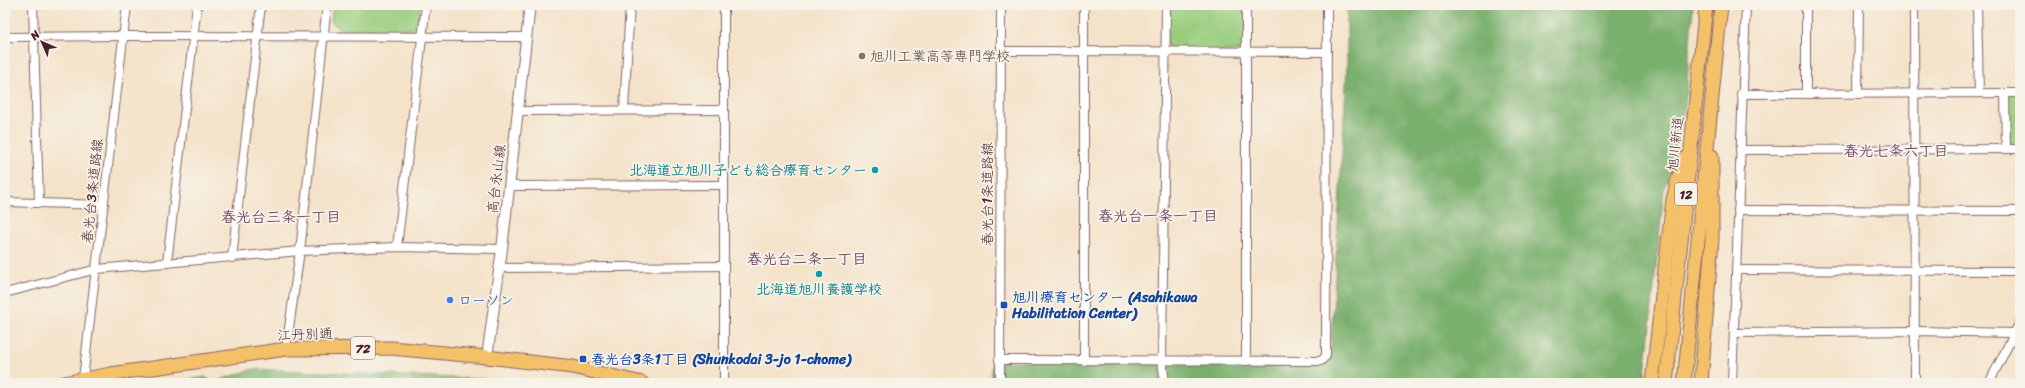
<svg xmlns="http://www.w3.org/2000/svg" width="2025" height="388" viewBox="0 0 2025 388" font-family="Sriracha,'Klee One',sans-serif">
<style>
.green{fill:#99cd7e;stroke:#727654}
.forest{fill:#7ab06d;stroke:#62684c}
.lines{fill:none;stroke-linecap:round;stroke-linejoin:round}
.minor-casing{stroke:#866362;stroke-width:10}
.tertiary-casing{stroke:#866362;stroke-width:12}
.primary-casing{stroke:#866362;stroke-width:15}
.trunk-casing{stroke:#866362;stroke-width:15}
.minor{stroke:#fff;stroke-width:8}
.tertiary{stroke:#fff;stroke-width:10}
.primary{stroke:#f4c16a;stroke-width:13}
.trunk{stroke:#f4c16a;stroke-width:13}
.education-dot{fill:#8d6e63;stroke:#f7f3e8;stroke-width:1.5}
.culture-dot{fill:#0f9aa8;stroke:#f7f3e8;stroke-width:1.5}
.shop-dot{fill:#3f7fe0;stroke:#f7f3e8;stroke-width:1.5}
.transit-dot{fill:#1a4fb4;stroke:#f7f3e8;stroke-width:1.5}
.labels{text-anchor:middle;stroke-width:3.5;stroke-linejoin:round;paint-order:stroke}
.shield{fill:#f7f3e8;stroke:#7e5f64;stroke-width:1}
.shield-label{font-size:13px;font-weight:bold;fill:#4a1f2b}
.education-label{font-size:14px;font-weight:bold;fill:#785e54;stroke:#f7f3e8;text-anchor:start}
.street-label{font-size:14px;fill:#4a1f2b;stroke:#f7f3e8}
.culture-label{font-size:14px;font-weight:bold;fill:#0d838f;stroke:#f7f3e8;text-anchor:end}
.transit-label{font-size:14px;font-weight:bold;fill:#164399;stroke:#f7f3e8;text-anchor:start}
.shop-label{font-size:14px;font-weight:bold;fill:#366cbe;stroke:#f7f3e8;text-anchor:start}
.neighbourhood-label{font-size:15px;font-weight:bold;fill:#7a4d6c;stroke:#f7f3e8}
</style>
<rect width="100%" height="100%" fill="#f7f3e8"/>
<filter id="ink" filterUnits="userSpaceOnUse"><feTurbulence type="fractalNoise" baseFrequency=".025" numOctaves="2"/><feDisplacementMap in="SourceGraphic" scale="8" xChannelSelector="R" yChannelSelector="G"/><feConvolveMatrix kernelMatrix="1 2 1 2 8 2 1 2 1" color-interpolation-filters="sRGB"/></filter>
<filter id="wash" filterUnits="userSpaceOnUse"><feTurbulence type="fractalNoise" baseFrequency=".012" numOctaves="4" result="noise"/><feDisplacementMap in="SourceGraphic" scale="16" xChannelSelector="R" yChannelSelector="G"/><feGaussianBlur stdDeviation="0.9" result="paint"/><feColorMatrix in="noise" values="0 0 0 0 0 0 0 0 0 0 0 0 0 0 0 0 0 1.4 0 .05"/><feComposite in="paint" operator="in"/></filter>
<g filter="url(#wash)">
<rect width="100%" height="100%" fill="#f4e2c9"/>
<!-- green -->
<g class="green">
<polygon points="333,5 420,5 417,29 340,29 331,22"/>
<polygon points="1166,5 1246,5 1245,51 1167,52"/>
<polygon points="2020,93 2020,149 2006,149 2005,94"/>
</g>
<!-- forest -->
<g class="forest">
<polygon points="1347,5 1596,5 1596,9 1602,5 1693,5 1685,108 1664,190 1644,383 992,383 992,361 1330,365 1347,68"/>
<polygon points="253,369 481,379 505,383 169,383 205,377 214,382"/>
</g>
</g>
<g filter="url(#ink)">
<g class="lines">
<defs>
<g id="minor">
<polyline points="33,5 39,201"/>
<polyline points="1084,5 1084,361"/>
<polyline points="1246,5 1246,361"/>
<polyline points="1806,5 1806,94"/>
<polyline points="1914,5 1915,383"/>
<polyline points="1977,5 1979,93"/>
<polyline points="5,37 123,36 526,37"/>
<polyline points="1001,51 1327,52"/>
<polyline points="1741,94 2020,93"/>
<polyline points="1858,94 1859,5"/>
<polyline points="2005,94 2006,149"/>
<polyline points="624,110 630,5"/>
<polyline points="518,111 724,110"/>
<polyline points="1740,150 2020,149"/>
<polyline points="509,186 724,185"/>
<polyline points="5,202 104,205"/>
<polyline points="1738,210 2020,211"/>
<polyline points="397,247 426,5"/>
<polyline points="232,258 261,5"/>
<polyline points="167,263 197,5"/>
<polyline points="499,268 724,266"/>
<polyline points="1736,270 2020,271"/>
<polyline points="5,293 97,269 300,251 397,247 502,249"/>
<polyline points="1734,333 1916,331 2014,333"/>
<polyline points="286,349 300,251 327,5"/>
<polyline points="999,360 1321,361 1326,356 1327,5"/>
<polyline points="83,379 127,5"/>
<polyline points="724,383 724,5"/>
<polyline points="1000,383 1001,5"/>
<polyline points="1165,383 1162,361 1166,5"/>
<polyline points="1732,383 1746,5"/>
<polyline points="1989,383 2020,322"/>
</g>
<polyline id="tertiary" points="487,357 502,249 530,5"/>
<polyline id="primary" points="64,383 111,374 286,349 391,348 487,357 573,367 642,383"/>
<g id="trunk">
<polyline points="1652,383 1673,199 1683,159"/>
<polyline points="1666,383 1706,5"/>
<polyline points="1684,383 1721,5"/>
<polyline points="1701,383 1712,239 1712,156"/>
</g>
</defs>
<!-- minor casing -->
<use href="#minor" class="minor-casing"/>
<!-- tertiary casing -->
<use href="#tertiary" class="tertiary-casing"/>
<!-- primary casing -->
<use href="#primary" class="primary-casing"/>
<!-- trunk casing -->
<use href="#trunk" class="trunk-casing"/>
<!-- minor -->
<use href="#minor" class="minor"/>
<!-- tertiary -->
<use href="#tertiary" class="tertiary"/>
<!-- primary -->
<use href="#primary" class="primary"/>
<!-- trunk -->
<use href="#trunk" class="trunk"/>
</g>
</g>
<!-- markers -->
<circle class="education-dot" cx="862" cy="56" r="4"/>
<g class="culture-dot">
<circle cx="875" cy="170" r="4"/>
<circle cx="819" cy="274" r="4"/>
</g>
<circle class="shop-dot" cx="450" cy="300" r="4"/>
<g class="transit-dot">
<rect x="1000" y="301" width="8" height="8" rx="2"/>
<rect x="579" y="355" width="8" height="8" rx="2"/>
</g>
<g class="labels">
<!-- shield labels -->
<g class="shield">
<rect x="1675" y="183" width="22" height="22" rx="3"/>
<rect x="351" y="337" width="24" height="22" rx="3"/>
</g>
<g class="shield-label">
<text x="1686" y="199">12</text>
<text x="363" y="353">72</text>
</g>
<!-- education labels -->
<g class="education-label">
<text x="870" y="61">旭川工業高等専門学校</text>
</g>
<!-- street labels -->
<g class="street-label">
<text transform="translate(1675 144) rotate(-84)" y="5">旭川新道</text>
<text transform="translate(496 179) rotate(-83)" y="5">高台永山線</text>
<text transform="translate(92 191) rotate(-84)" y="5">春光台3条道路線</text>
<text transform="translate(987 194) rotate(-90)" y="5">春光台1条道路線</text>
<text transform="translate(305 334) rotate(-2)" y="5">江丹別通</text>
</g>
<!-- culture labels -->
<g class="culture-label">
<text x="867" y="175">北海道立旭川子ども総合療育センター</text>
<text x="819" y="294" text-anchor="middle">北海道旭川養護学校</text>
</g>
<!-- transit labels -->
<g class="transit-label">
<text x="1012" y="302">旭川療育センター (Asahikawa<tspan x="1012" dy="16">Habilitation Center)</tspan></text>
<text x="591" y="364">春光台3条1丁目 (Shunkodai 3-jo 1-chome)</text>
</g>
<!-- shop labels -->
<g class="shop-label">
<text x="458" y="305">ローソン</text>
</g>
<!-- neighbourhood labels -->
<g class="neighbourhood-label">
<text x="1896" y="156">春光七条六丁目</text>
<text x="1158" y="221">春光台一条一丁目</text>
<text x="281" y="222">春光台三条一丁目</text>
<text x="807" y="264">春光台二条一丁目</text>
</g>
</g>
<!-- margin -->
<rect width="2025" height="388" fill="none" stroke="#f7f3e8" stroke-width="20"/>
<!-- north arrow -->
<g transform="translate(42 42) rotate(315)" stroke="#f7f3e8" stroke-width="3" paint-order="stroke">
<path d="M0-3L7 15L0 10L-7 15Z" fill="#4a1f2b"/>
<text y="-6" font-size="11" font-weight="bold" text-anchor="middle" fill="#4a1f2b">N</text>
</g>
</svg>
